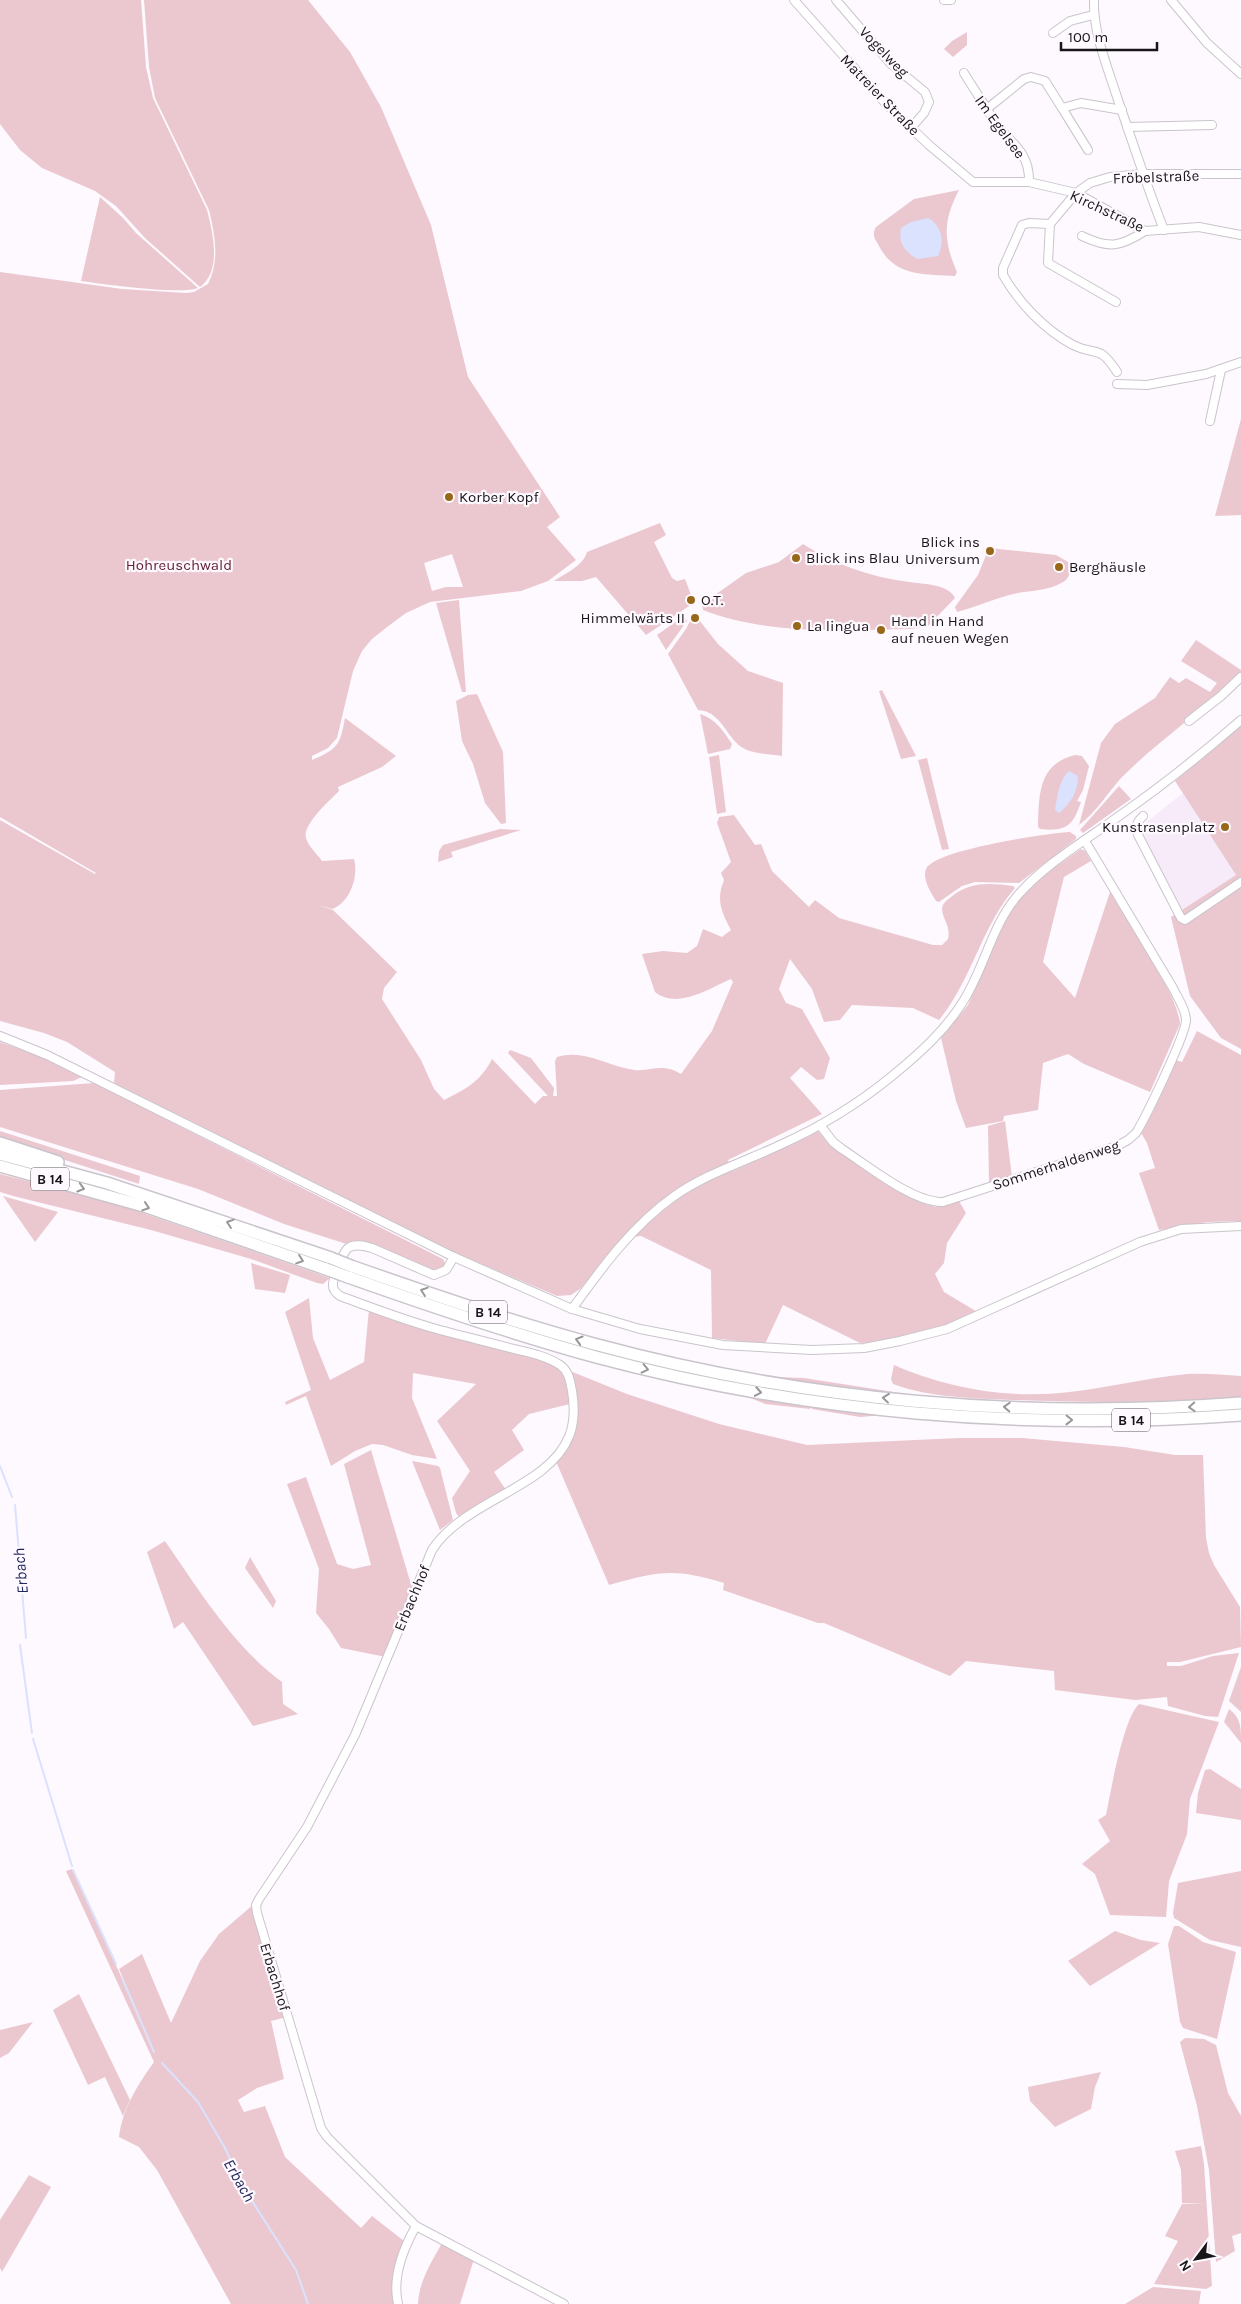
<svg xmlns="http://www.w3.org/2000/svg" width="1241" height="2304" viewBox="0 0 1241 2304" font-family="Karla,sans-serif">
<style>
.built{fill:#f7ebfa}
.green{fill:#ebc8cf;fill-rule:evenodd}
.water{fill:#dae2fe}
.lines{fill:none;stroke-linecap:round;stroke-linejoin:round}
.stream{stroke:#dae2fe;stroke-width:2}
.minor-casing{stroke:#cac4cc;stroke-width:10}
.highway-casing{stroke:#cac4cc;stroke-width:14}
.minor{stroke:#fff;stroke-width:8}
.highway{stroke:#fff;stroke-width:11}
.highway-bridge-casing{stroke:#cac4cc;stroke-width:14;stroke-linecap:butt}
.highway-bridge{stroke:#fff;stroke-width:11}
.oneway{stroke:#989698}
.poi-dot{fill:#986819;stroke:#fef8ff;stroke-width:2}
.labels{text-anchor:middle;stroke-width:4.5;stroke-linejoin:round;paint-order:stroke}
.shield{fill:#fef8ff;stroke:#5e5a5e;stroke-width:1}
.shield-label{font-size:14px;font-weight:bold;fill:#191619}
.street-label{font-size:15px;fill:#191619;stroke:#fef8ff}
.poi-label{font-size:15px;fill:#191619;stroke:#fef8ff;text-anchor:start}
.park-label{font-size:15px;fill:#642235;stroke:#fef8ff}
.water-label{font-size:16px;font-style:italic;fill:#21285e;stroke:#fef8ff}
</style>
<rect width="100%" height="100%" fill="#fef8ff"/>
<!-- built -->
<polygon class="built" points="1183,793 1236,875 1180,911 1139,828"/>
<!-- green -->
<g class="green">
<path d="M0,0H141L146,67L153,98L207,210C213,233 222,271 200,287L145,238L116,206L95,191L42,168L20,150L0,124Z"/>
<path d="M144,0H308L350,52L381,107L431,225L468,377L560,517L547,527L576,560L548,581L521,591L430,602L406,613L387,627L372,639L362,651L353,671L337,738L328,748L312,756V760C338,749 340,745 345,718L396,756L382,767L338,787L339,791C329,801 302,825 306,838C308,846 318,855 322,861L354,859C359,876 350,903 332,909L318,905L333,910L397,972L384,988L382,999L421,1060L434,1089L444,1100C466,1089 480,1082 492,1059L535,1104L543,1096H548L508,1053L510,1050L531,1058L554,1088L553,1096H557L555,1061L557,1057C583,1049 604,1064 629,1069C650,1074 659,1061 681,1074L712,1031L733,982L731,979C710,988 677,1010 655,992L642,954L663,951L687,953L697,946L703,929L722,937L731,930C721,911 716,900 724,880L721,873L731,862L717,823L719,817L734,815L755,845L761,844L772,871L809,907L815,900L839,918L933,945H942L948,939C951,926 943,921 942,909C942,904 947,900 951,897C970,881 990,883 1013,886L1015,888C981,927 972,980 939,1020L913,1008L852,1005L840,1020L824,1022L812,989L790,959L779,989L786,1003L802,1009L830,1058L824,1079L817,1080L801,1067L790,1078L822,1114L728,1160L733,1171L818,1131L828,1143L919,1202L935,1207L959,1201L966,1213L947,1243L944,1263L935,1274L944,1292L979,1313L944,1328L878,1342L860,1343L783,1305L765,1344L712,1338L711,1270L641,1236L623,1238L580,1289L571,1295L557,1296L455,1253L114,1083L115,1072L67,1042L44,1033L0,1021V820L95,874L96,873L0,817V272L122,289L186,293L194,292L208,284C220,260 215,235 209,210L155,98L149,67ZM452,554L463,587H446L432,591L424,563Z"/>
<polygon points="967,32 967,45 953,57 944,49 952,41"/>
<path d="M959,190C943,221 943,240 957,272L955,276C923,274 894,277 878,244C874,238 872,234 876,227L914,199Z"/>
<path d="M100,197L123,218L136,233L198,288C180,295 103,284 81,281Z"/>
<polygon points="1241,419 1241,515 1215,516"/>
<path d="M660,523L666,535L654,542L672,578L677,581L685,579L693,600L692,604L646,635L596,577L582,581H554C566,573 583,566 587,552Z"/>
<path d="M803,544C836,565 870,577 909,582C922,584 949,584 955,598L927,627L911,629C843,630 767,635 703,610L702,604L746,573L779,562Z"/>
<path d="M989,548L1056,555L1068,562C1072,569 1070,578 1063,582C1048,592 1026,590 1009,595C992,600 975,607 957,612L955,607L978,575Z"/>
<polygon points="459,600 466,692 462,692 436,603"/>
<path d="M693,615L696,616L718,644L748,671L783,683L782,756C769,754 750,754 740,746C725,734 720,711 698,710L668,654L686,629Z"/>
<polygon points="684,616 687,621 666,650 657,635"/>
<path d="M1196,640L1241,670V674C1203,711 1159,740 1122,777C1108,792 1096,813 1079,825L1101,743L1115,724L1155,698L1170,677L1179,683L1186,678L1210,692L1217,683L1181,661Z"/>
<polygon points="882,690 916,756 901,759 879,691"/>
<polygon points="477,694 503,752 506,823 501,824 485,803 473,764 462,741 456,701 468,695"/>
<path d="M700,714C715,718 724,732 732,744L730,749L708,754Z"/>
<polygon points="1241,723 1241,1049 1221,1038 1190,996 1171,917 1236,875 1175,781"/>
<polygon points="719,755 726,812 717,814 709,757"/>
<path d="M1075,755L1082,756L1089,766L1083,790L1077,801L1081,802C1073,825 1067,832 1040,829L1038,827C1039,795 1038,764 1075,755Z"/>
<polygon points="927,758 949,849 942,850 918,760"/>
<polygon points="1119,786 1131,799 1083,833 1080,830"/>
<polygon points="500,829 521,830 451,852 453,857 438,862 439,851 443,845"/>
<path d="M1070,832L1076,836V839L1019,883L975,882L962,886L939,902L936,901C931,893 922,879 926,869C933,850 1048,833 1070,832Z"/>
<path d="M1081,849L1085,851L1091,861L1064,877L1043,962L1075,998L1110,892C1127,921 1179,995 1180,1024L1150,1092L1084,1064L1068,1054L1043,1063L1038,1110L1004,1116L1003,1121L966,1128L956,1101L941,1038L968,1005L1005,919L1024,892L1042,876Z"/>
<polygon points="1197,1031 1241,1055 1241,1221 1207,1222 1159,1230 1139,1173 1155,1168 1147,1143 1140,1131 1173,1059 1182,1062"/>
<polygon points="0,1042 41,1057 82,1077 73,1081 0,1085"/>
<polygon points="94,1083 443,1259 446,1265 443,1269 431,1271 284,1224 198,1189 0,1127 0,1090"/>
<polygon points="1005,1121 1012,1177 989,1183 988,1126"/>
<polygon points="0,1131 140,1176 139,1184 0,1139"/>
<polygon points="0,1174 117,1204 330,1278 323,1284 317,1283 251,1259 151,1230 13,1196 0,1192"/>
<polygon points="3,1196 58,1212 35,1242"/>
<polygon points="251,1263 290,1275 285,1293 255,1289"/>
<path d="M309,1298L313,1338L330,1380L364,1362L369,1309L538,1358L627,1394L719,1424L807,1445L959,1438H1022L1124,1447L1175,1455H1203L1206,1538L1209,1553L1214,1565L1240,1607L1241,1647L1180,1662H1167V1666H1181L1213,1656L1239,1653L1218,1717L1205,1716L1168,1706L1167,1697L1135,1700L1055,1690L1054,1671L966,1661L950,1676L824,1623H818L723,1590L724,1583C674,1568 659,1571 609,1585L555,1459L565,1445L574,1403L529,1414L512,1430L524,1450L494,1472L506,1490L459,1517L456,1513L452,1498L470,1471L437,1421L476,1384L413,1373L412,1398L437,1459L412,1455L383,1445L372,1444L355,1451L331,1466L306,1396L286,1405L285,1402L311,1390L285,1312Z"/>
<path d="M894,1365C946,1388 1004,1398 1060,1393C1103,1389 1145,1378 1188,1374C1205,1373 1224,1375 1241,1376V1397C1165,1403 1089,1403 1013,1400C972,1398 932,1398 893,1384L891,1379Z"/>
<polygon points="775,1377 804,1378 900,1393 774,1379"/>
<polygon points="748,1397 751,1397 884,1415 860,1417 812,1409 812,1407 810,1409 765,1404"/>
<polygon points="371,1450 413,1591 386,1657 341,1648 329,1629 316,1613 319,1569 287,1484 306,1477 337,1564 353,1569 371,1565 344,1464"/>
<polygon points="412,1461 438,1466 440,1468 453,1520 440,1530"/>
<path d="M165,1541C199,1590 233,1646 282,1682L283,1704L298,1714L253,1726L183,1622L174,1629L147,1552Z"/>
<polygon points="250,1557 276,1601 273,1608 245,1568"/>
<polygon points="1241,1667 1241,1712 1229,1701"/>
<path d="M1139,1704L1219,1722L1190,1799L1187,1834L1169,1881L1166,1917L1110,1915L1095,1874L1082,1864L1110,1841L1098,1820L1106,1815C1111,1791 1123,1719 1139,1704Z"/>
<path d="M1229,1709C1241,1718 1241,1728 1241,1743L1224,1722Z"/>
<polygon points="1210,1769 1241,1789 1241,1820 1196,1813 1198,1793 1205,1770"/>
<path d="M72,1869L140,2018L119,1969L142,1954L171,2023L200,1961L219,1934L254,1904L287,2017L271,2021L284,2079L257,2088L238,2100L244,2112L265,2106L285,2157L361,2228L372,2216L404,2241L392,2287L395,2304H231L157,2170L139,2147L119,2137C122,2110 138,2084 154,2062L66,1871Z"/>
<polygon points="1241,1871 1241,1947 1210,1940 1174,1918 1173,1913 1178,1883"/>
<polygon points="1174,1926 1179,1926 1203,1942 1236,1952 1217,2039 1183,2028 1180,2022 1168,1944"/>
<polygon points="1115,1931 1141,1940 1160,1943 1090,1986 1068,1961"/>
<polygon points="79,1994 130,2100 123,2116 105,2077 88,2085 53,2010"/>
<polygon points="33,2022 9,2053 0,2058 0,2030"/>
<polygon points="1185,2038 1204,2039 1216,2045 1228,2093 1241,2116 1241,2233 1232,2236 1235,2251 1216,2262 1209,2170 1197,2106 1180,2042"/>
<polygon points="1101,2072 1095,2087 1091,2109 1055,2127 1030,2101 1028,2087"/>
<polygon points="1201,2146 1204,2164 1212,2286 1206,2289 1154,2284 1178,2241 1165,2236 1182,2204 1205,2204 1182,2203 1181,2170 1175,2151"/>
<polygon points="29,2175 51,2187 2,2272 0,2268 0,2220"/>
<path d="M442,2243L474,2259L460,2304H418C419,2281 431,2263 442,2243Z"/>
<polygon points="1153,2287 1201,2291 1199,2304 1125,2304"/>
</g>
<!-- water -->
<g class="water">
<path d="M928,218C942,226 945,241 938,256L917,259C904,251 898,243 901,228L911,222Z"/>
<path d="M1069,771L1078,776C1078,792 1071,803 1059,813L1055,810C1057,797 1059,780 1069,771Z"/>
</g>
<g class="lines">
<!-- stream -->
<g class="stream">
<polyline points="0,1466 12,1497"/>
<polyline points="15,1505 26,1638"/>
<polyline points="20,1645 32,1733"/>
<polyline points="33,1739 72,1866"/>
<polyline points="73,1870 116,1964"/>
<polyline points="122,1978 154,2052"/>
<polyline points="162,2063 198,2102 225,2148 242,2185 296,2270 308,2304"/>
</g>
<defs>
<g id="minor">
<polyline points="794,0 886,104 929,145 973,182 1029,182 1076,193 1145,231 1199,227 1241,235"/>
<polyline points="836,0 891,64 925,92 929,102 924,113 911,128"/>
<polyline points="944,0 951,0"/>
<path d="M1094,0C1093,34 1108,68 1118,100C1133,143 1147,187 1164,230"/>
<polyline points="1171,0 1207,43 1241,74"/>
<polyline points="1053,33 1070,21 1093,15"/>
<path d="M964,73C973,88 983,102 991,116C1006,142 1030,148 1029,182"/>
<polyline points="988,108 1024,79 1031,77 1045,81 1062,108 1081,103 1122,110"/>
<polyline points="1062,108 1088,150"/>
<polyline points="1127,127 1212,125"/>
<path d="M1050,224L1029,223L1022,225L1003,268V275C1019,303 1045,330 1073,345C1097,357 1098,343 1117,372"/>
<path d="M1082,236C1109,249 1120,247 1145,231"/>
<polyline points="1116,302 1048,263 1050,224 1076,193 1090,183 1110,177 1143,174 1241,174"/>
<polyline points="1117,384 1147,385 1206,374 1241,362"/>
<polyline points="1210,421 1221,370"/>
<polyline points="1189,721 1221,696 1241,677"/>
<path d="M1143,816C1137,822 1135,826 1138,835L1181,918L1185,920L1241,882"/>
<polyline points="0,1036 47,1055 454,1257 572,1309 640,1329 723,1345 812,1350 864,1348 900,1341 947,1329 1140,1242 1181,1229 1241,1226"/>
<path d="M820,1125L833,1142L842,1149C867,1165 913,1203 943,1202L1117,1146L1128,1140L1136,1133C1146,1117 1186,1034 1186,1020C1186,1009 1177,997 1173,988L1085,841"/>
<path d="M454,1257L446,1270L434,1275L372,1248C365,1246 355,1243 348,1248C343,1252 332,1280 333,1286C333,1290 336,1293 340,1296C370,1307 401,1319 433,1328C458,1335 484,1341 510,1348C526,1352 545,1355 560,1365C569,1371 570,1381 572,1391C578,1426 569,1449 541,1471C507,1497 455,1514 432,1550L355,1735L307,1827L259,1899L256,1905L257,1913L321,2128L327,2137L416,2226L564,2304"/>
<path d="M572,1309C601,1269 632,1226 673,1197C705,1174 744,1162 780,1145C820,1127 858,1104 892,1076C919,1054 946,1030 964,1000C985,966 992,925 1018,895C1046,863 1085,841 1119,816C1162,786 1202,754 1241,720"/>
<path d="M398,2304C392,2278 403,2249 416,2226"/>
</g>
<g id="highway">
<polyline points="0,1143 58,1162"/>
<polyline points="0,1154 107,1183 331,1258"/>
<polyline points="0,1166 147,1207 326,1269"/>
<path d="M351,1266C431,1294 512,1322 594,1344C804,1401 1024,1420 1241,1403"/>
<path d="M348,1277C430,1306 512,1334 596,1357C805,1413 1026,1431 1241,1415"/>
</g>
</defs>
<!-- minor casing -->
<use href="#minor" class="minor-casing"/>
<!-- highway casing -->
<use href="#highway" class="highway-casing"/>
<!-- minor -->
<use href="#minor" class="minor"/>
<!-- highway -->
<use href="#highway" class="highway"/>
<defs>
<g id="highway-bridge">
<polyline points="331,1258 351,1266"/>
<polyline points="326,1269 348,1277"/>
</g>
</defs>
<!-- highway-bridge casing -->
<use href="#highway-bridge" class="highway-bridge-casing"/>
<!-- highway-bridge -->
<use href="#highway-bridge" class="highway-bridge"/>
</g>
<!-- one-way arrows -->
<defs><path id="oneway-chevron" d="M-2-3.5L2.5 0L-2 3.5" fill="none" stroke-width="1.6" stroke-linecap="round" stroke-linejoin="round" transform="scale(1.25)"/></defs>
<g class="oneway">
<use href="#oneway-chevron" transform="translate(81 1188) rotate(16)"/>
<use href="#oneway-chevron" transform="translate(146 1207) rotate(18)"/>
<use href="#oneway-chevron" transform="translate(230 1223) rotate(-161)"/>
<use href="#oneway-chevron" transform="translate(300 1260) rotate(19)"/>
<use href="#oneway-chevron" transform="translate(424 1291) rotate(-161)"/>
<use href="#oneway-chevron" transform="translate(579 1340) rotate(-164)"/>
<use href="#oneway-chevron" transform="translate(645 1369) rotate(13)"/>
<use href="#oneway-chevron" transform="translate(758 1392) rotate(10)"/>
<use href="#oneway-chevron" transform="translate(886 1398) rotate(-174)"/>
<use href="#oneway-chevron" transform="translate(1007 1407) rotate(-177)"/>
<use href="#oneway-chevron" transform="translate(1192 1407) rotate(177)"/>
<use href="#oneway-chevron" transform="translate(1069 1420) rotate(1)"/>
</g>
<!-- markers -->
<g class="poi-dot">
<circle cx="449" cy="497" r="5"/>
<circle cx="990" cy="551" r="5"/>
<circle cx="796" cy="558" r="5"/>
<circle cx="1059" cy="567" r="5"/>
<circle cx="691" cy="600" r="5"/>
<circle cx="695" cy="618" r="5"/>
<circle cx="797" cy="626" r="5"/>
<circle cx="881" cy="630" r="5"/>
<circle cx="1225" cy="827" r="5"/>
</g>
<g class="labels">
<!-- shield labels -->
<g class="shield">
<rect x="31" y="1167.5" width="38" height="23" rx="4"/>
<rect x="469" y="1300.5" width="38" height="23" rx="4"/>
<rect x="1112" y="1408.5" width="38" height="23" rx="4"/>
</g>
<g class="shield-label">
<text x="50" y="1184">B 14</text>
<text x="488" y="1317">B 14</text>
<text x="1131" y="1425">B 14</text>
</g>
<!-- street labels -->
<g class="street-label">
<text transform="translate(884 52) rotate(46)" y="5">Vogelweg</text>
<text transform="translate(880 95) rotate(46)" y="5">Matreier Straße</text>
<text transform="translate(1000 127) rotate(54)" y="5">Im Egelsee</text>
<text transform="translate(1156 177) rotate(-2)" y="5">Fröbelstraße</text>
<text transform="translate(1107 211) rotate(25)" y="5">Kirchstraße</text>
<text transform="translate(1056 1165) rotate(-18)" y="5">Sommerhaldenweg</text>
<text transform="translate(412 1598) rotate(-67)" y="5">Erbachhof</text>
<text transform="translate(275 1977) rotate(73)" y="5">Erbachhof</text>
</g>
<!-- poi labels -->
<g class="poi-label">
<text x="459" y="502">Korber Kopf</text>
<text x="980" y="547" text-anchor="end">Blick ins<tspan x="980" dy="17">Universum</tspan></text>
<text x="806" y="563">Blick ins Blau</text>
<text x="1069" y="572">Berghäusle</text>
<text x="701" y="605">O.T.</text>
<text x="685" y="623" text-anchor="end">Himmelwärts II</text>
<text x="891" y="626">Hand in Hand<tspan x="891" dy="17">auf neuen Wegen</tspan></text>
<text x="807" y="631">La lingua</text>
<text x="1215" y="832" text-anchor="end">Kunstrasenplatz</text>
</g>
<!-- park labels -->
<g class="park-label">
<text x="179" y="570">Hohreuschwald</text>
</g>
<!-- water labels -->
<g class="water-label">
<text transform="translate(20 1571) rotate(-95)" y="6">Erbach</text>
<text transform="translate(240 2180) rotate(60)" y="6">Erbach</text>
</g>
</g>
<!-- north arrow -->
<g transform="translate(1196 2259) rotate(238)" stroke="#fef8ff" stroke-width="4" paint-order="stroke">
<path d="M0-4L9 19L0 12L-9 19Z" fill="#191619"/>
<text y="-8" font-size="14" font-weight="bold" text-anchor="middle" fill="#191619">N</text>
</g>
<!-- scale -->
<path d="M1061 42v8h96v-8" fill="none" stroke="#191619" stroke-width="2.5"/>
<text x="1068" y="42" font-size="15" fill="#191619" stroke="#fef8ff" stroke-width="4" paint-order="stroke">100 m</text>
</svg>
